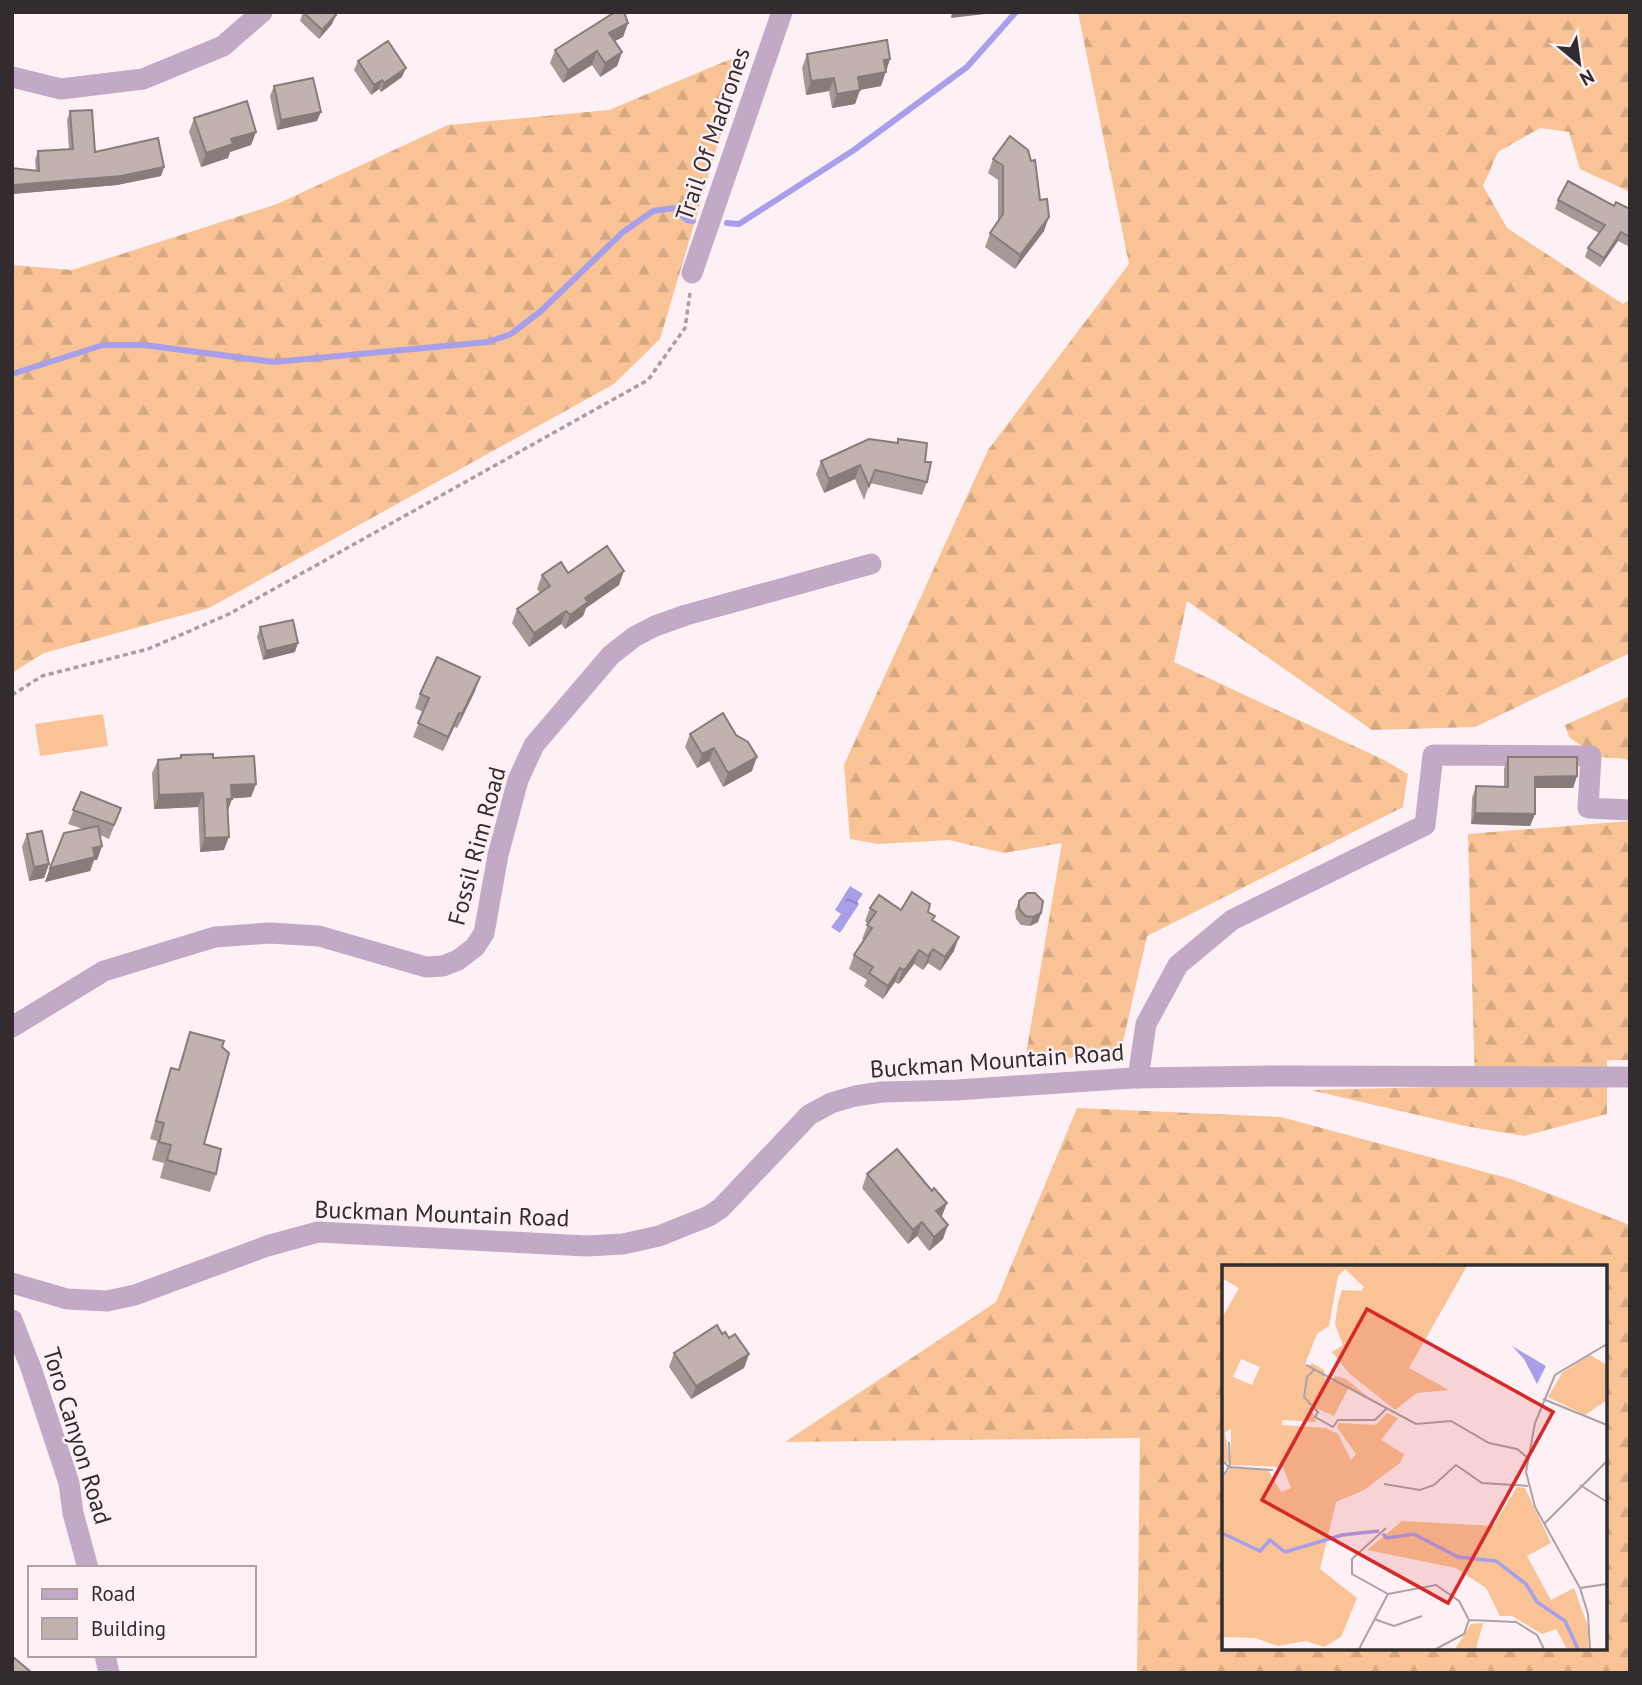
<svg xmlns="http://www.w3.org/2000/svg" width="1642" height="1685" viewBox="0 0 1642 1685" font-family="'PT Sans',sans-serif">
<style>
.grass{fill:#f9c396}
.forest{fill:url(#forest-firs);fill-rule:evenodd}
.water{fill:url(#water-ripples)}
.lines{fill:none;stroke-linecap:round;stroke-linejoin:round}
.stream{stroke:#a89feb;stroke-width:6}
.path{stroke:#a99fa2;stroke-width:3.5;stroke-dasharray:5 3.5;stroke-linecap:butt}
.minor{stroke:#c2a9c5;stroke-width:21}
.wall{fill:#a69896}
.shaded-wall{fill:#877c7a}
.building{fill:#c1b1af;stroke:#877c7a;stroke-width:2}
.labels{text-anchor:middle;stroke-width:5;stroke-linejoin:round;paint-order:stroke}
.street-label{font-size:24px;fill:#322c2e;stroke:#fdf1f5}
.inset-river{fill:none;stroke:#a89feb;stroke-width:3.5}
.inset-road{fill:none;stroke:#aca2a5;stroke-width:2}
.view{fill:#d62828;fill-opacity:0.15;stroke:#d62828;stroke-width:3.5}
.inset-edge{fill:none;stroke:#322c2e;stroke-width:3.5}
</style>
<defs>
<pattern id="forest-firs" width="22" height="20" patternUnits="userSpaceOnUse" patternTransform="scale(1.75)"><rect width="22" height="20" fill="#f9c396"/><path d="M5 1l3.5 6h-7zM16 11l3.5 6h-7z" fill="#d6a882"/></pattern>
<pattern id="water-ripples" width="26" height="14" patternUnits="userSpaceOnUse" patternTransform="scale(1.75)"><rect width="26" height="14" fill="#a89feb"/><path d="M2 4q2-2 4 0t4 0M15 11q2-2 4 0t4 0" fill="none" stroke="#8982bf"/></pattern>
</defs>
<rect width="100%" height="100%" fill="#fdf1f5"/>
<!-- grass -->
<polygon class="grass" points="103,714 108,746 40,756 35,724"/>
<!-- forest -->
<g class="forest">
<polygon points="1078,12 1630,12 1630,192 1580,169 1569,132 1540,128 1498,152 1483,186 1507,228 1623,304 1630,299 1630,653 1475,727 1372,730 1187,601 1174,662 1384,760 1408,774 1403,807 1147,936 1120,1055 1025,1060 1062,843 1004,853 949,840 878,844 850,839 844,765 988,450 1129,264"/>
<polygon points="745,53 660,339 614,384 209,608 44,653 12,673 12,265 72,270 277,204 448,125 609,110"/>
<polygon points="1630,696 1630,764 1626,759 1597,757 1569,737 1565,725"/>
<polygon points="1630,821 1630,1060 1607,1060 1607,1114 1524,1136 1465,1126 1310,1090 1475,1086 1468,834"/>
<path d="M1077,1108L1281,1117L1511,1179L1630,1225V1673H1137L1140,1438L785,1442L996,1302ZM1224,1267H1605V1648H1224Z"/>
</g>
<!-- water -->
<polygon class="water" points="850,886 863,894 857,902 859,904 840,933 831,927 841,914 835,910"/>
<g class="lines">
<!-- stream -->
<g class="stream">
<polyline points="727,223 739,224 854,150 967,67 1016,12"/>
<polyline points="12,374 103,345 144,345 274,362 488,342 511,334 541,311 623,232 653,211 674,208 687,220 693,221"/>
</g>
<!-- path -->
<polyline class="path" points="12,695 42,676 148,649 229,614 648,380 685,328 690,293"/>
<!-- minor -->
<g class="minor">
<polyline points="12,77 61,89 143,79 223,46 262,12"/>
<polyline points="692,273 782,12"/>
<polyline points="12,1027 104,971 215,937 269,933 319,936 426,967 443,966 458,960 475,947 484,933 498,855 518,780 534,745 611,655 634,637 655,626 686,615 871,564"/>
<polyline points="1138,1078 1146,1024 1178,965 1232,920 1425,825 1433,755 1591,756 1588,808 1630,810"/>
<polyline points="12,1283 67,1299 107,1301 135,1295 267,1246 318,1232 587,1246 623,1244 659,1236 709,1216 721,1208 809,1115 831,1103 855,1096 882,1092 957,1090 1133,1078 1279,1076 1630,1077"/>
<polyline points="12,1320 31,1368 69,1483 73,1513 88,1568"/>
<polyline points="105,1655 109,1673"/>
</g>
</g>
<!-- wall -->
<g class="wall">
<polygon points="303,12 336,15 332,24 319,39 300,21"/>
<polygon points="628,23 623,37 615,41 622,52 617,66 600,77 592,65 563,83 550,63 555,50"/>
<polygon points="807,54 890,59 881,86 860,90 855,104 832,108 829,91 806,95 802,68"/>
<polygon points="358,61 402,77 381,92 379,89 371,95 354,70"/>
<polygon points="274,86 317,121 277,130 270,96"/>
<polygon points="70,111 95,152 164,167 161,176 117,185 12,194 12,168 36,171 35,160 38,151 69,149 67,120"/>
<polygon points="194,118 256,132 251,145 230,152 228,158 201,167 189,132"/>
<polygon points="993,159 1040,200 1044,231 1015,269 985,247 990,233 998,221 998,180 988,173"/>
<polygon points="1558,200 1614,206 1630,209 1630,247 1618,241 1600,267 1585,257 1588,248 1599,233 1555,209"/>
<polygon points="898,439 925,462 927,482 922,495 870,483 864,500 855,479 824,493 816,474 821,461 896,443"/>
<polygon points="568,573 619,585 586,608 583,616 565,629 561,624 529,647 512,623 517,609 540,593 537,589 542,575"/>
<polygon points="260,627 295,652 263,660 257,637"/>
<polygon points="475,691 457,728 454,727 443,751 413,737 423,712 415,708 420,694"/>
<polygon points="690,734 736,735 752,771 723,787 709,761 697,768 685,747"/>
<polygon points="181,755 213,758 256,784 251,797 232,798 228,810 224,850 200,852 198,807 154,809 152,773 158,760 179,759"/>
<polygon points="1508,757 1577,776 1573,788 1535,788 1535,814 1530,826 1471,824 1472,798 1476,786 1504,787 1504,769"/>
<polygon points="81,792 121,808 109,839 100,835 102,846 97,860 94,860 90,871 45,882 50,868 83,829 68,824"/>
<polygon points="27,834 49,864 44,878 29,881 22,847"/>
<polygon points="1019,901 1041,913 1038,922 1030,926 1021,925 1016,919 1015,911"/>
<polygon points="870,908 928,912 954,951 940,971 928,963 923,970 914,964 901,982 898,984 895,982 883,999 864,986 867,980 849,969 854,955 864,940 862,939 868,924 865,921"/>
<polygon points="190,1032 222,1047 204,1144 216,1174 210,1192 160,1178 164,1163 152,1160 157,1141 150,1139 165,1086 171,1068 178,1070"/>
<polygon points="867,1174 932,1191 947,1203 941,1217 943,1239 929,1251 917,1236 908,1244 862,1188"/>
<polygon points="722,1334 749,1354 744,1368 691,1399 669,1367 674,1353"/>
</g>
<!-- shaded-wall -->
<g class="shaded-wall">
<polygon points="952,12 986,12 985,14 951,18"/>
<polygon points="336,15 332,24 319,39 322,30"/>
<polygon points="628,23 623,37 604,46 609,33"/>
<polygon points="597,51 592,65 563,83 568,70"/>
<polygon points="622,52 617,66 600,77 605,63"/>
<polygon points="890,59 881,86 853,91 858,77 884,60"/>
<polygon points="406,68 402,77 381,92 384,83"/>
<polygon points="834,78 829,91 806,95 811,81"/>
<polygon points="382,80 379,89 371,95 374,85"/>
<polygon points="860,90 855,104 832,108 837,94"/>
<polygon points="321,112 317,121 277,130 281,120"/>
<polygon points="256,132 251,145 230,152 228,158 201,167 206,153 231,139"/>
<polygon points="164,167 161,176 117,185 12,194 12,187 15,185"/>
<polygon points="1049,217 1044,231 1015,269 1020,255"/>
<polygon points="1621,232 1618,241 1600,267 1604,258"/>
<polygon points="860,465 855,479 824,493 829,479"/>
<polygon points="624,571 619,585 586,608 583,616 565,629 570,615 585,598"/>
<polygon points="566,611 561,624 529,647 534,633"/>
<polygon points="298,643 295,652 263,660 266,651"/>
<polygon points="480,677 475,691 457,728 462,714"/>
<polygon points="459,713 454,727 443,751 448,737"/>
<polygon points="714,748 709,761 697,768 702,754"/>
<polygon points="757,757 752,771 723,787 728,773"/>
<polygon points="1577,776 1573,788 1531,788 1535,777"/>
<polygon points="256,784 251,797 226,799 231,785"/>
<polygon points="203,793 198,807 154,809 159,795"/>
<polygon points="227,799 232,799 227,813"/>
<polygon points="1475,813 1535,814 1530,826 1471,824"/>
<polygon points="229,837 224,850 200,852 205,838"/>
<polygon points="102,846 97,860 94,860 90,871 45,882 50,868 93,848"/>
<polygon points="49,864 44,878 29,881 34,867"/>
<polygon points="1041,913 1038,922 1030,926 1033,917"/>
<polygon points="959,937 954,951 940,971 945,957"/>
<polygon points="933,949 928,963 923,970 928,956"/>
<polygon points="919,950 914,964 898,984 903,970"/>
<polygon points="900,968 895,982 883,999 888,986"/>
<polygon points="947,1203 942,1216 931,1225 936,1211"/>
<polygon points="922,1222 917,1236 908,1244 913,1230"/>
<polygon points="948,1225 943,1239 929,1251 934,1237"/>
<polygon points="749,1354 744,1368 691,1399 696,1386"/>
</g>
<!-- building -->
<g class="building">
<polygon points="303,12 333,12 336,15 322,30"/>
<polygon points="615,12 624,12 628,23 609,33 622,52 605,63 597,51 568,70 555,50"/>
<polygon points="887,40 890,59 884,60 886,72 858,77 860,90 837,94 834,78 811,81 807,54"/>
<polygon points="388,41 406,68 384,83 382,80 374,85 358,61"/>
<polygon points="313,78 321,112 281,120 274,86"/>
<polygon points="247,101 256,132 231,139 233,144 206,153 194,118"/>
<polygon points="92,110 95,152 158,138 164,167 121,176 15,185 14,188 12,187 12,168 39,171 38,151 73,149 70,111"/>
<polygon points="1010,136 1028,150 1031,161 1035,160 1040,200 1047,199 1049,217 1020,255 990,233 1003,214 1003,166 993,159"/>
<polygon points="1568,181 1614,206 1616,202 1630,209 1630,237 1621,232 1604,258 1588,248 1605,225 1558,200"/>
<polygon points="869,439 898,443 898,439 927,443 925,462 931,462 927,482 875,470 869,486 860,465 829,479 821,461"/>
<polygon points="607,546 624,571 585,598 588,602 570,615 566,611 534,633 517,609 550,586 542,575 561,562 568,573"/>
<polygon points="293,620 298,643 266,651 260,627"/>
<polygon points="437,657 480,677 462,714 459,713 448,737 418,723 429,698 420,694"/>
<polygon points="723,713 736,735 748,742 757,757 728,773 714,748 702,754 690,734"/>
<polygon points="213,754 213,758 254,756 256,784 231,785 232,799 227,799 229,837 205,838 203,793 159,795 158,760 181,758 181,755"/>
<polygon points="1508,757 1577,757 1577,776 1535,777 1535,814 1475,813 1476,786 1508,787"/>
<polygon points="81,792 121,808 114,825 73,810"/>
<polygon points="98,826 102,846 93,848 95,857 50,868 64,833"/>
<polygon points="42,831 49,864 34,867 27,834"/>
<polygon points="912,892 930,904 928,912 935,916 932,920 959,937 945,957 933,949 928,956 919,950 906,968 903,970 900,968 888,986 869,973 873,967 854,955 872,928 867,925 876,912 870,908 879,895 901,910"/>
<polygon points="1027,893 1035,893 1043,901 1041,913 1033,917 1025,916 1019,909 1019,901"/>
<polygon points="190,1032 224,1041 222,1047 229,1053 204,1144 221,1149 216,1174 167,1160 171,1145 159,1142 164,1123 156,1121 171,1068 179,1070"/>
<polygon points="897,1149 932,1191 934,1188 947,1203 936,1211 948,1225 934,1237 922,1222 913,1230 867,1174"/>
<polygon points="717,1325 722,1334 725,1332 729,1338 735,1334 749,1354 696,1386 674,1353"/>
<polygon points="12,1656 32,1673 12,1673"/>
</g>
<g class="labels">
<!-- street labels -->
<g class="street-label">
<text transform="translate(713 134) rotate(-71)" y="8">Trail Of Madrones</text>
<text transform="translate(477 846) rotate(-75)" y="8">Fossil Rim Road</text>
<text transform="translate(997 1061) rotate(-4)" y="8">Buckman Mountain Road</text>
<text transform="translate(442 1214) rotate(2)" y="8">Buckman Mountain Road</text>
<text transform="translate(77 1436) rotate(73)" y="8">Toro Canyon Road</text>
</g>
</g>
<!-- overview -->
<g transform="translate(1222 1265)">
<rect width="385" height="385" fill="#fdf1f5"/>
<path d="M0,1H245L187,103L227,125L195,128L173,145L128,109L110,87L121,80L113,59L116,38L120,25L139,26L142,22L123,4L116,11L107,61L95,69L83,99L86,103L90,98L102,105L103,113L110,117L113,111L124,114L146,132L127,122L112,151L89,141L94,157L60,155V160L104,163L116,169L129,195L134,189L115,162L117,158L154,160L165,148L176,153L159,175L182,189L178,198L142,225L114,237L98,304L135,333L119,372L102,382L84,376L56,381L33,373L0,372V215L8,203L46,205L59,227L69,223L61,202L9,200V164L3,167L8,199L0,194V53L17,23L0,13ZM19,94L38,102L30,120L11,112ZM368,90L385,100V135L363,150L326,132L340,108ZM295,222L303,223L329,278L305,291L329,335L352,323L367,364L366,384H345L334,364L320,369L290,351H278L264,323L234,303L145,285L180,256L271,261ZM261,358L254,384H233L249,359Z" fill="#f9c396" fill-rule="evenodd"/>
<path d="M290,81L324,101L315,119L302,94Z" fill="#a89feb"/>
<path class="inset-river" d="M0,268L38,286L48,275L63,287L120,270L157,266M161,269L165,273L192,269L236,292L274,296L304,319L315,337L343,356L356,384"/>
<path class="inset-road" d="M84,100L194,159L229,156L267,178L295,184L306,193M92,105L85,112L82,132L96,147L93,152L111,162L116,155H153L164,144M321,134L385,160M0,195L7,202L51,205M0,213L8,200L7,177M162,219L198,225L212,220L234,200L260,218L306,221M358,220L385,237M322,259L384,197M164,263L130,294V309L166,329L214,320L237,336L247,355M358,323L385,319M152,354L172,361L200,351M247,355L294,357L315,370L322,384M137,384L166,329M214,384L242,369L247,355M368,384L366,349L358,323L313,242L304,207L313,158L333,110L385,79"/>
<path class="view" d="M145,44L331,147L226,338L40,235Z"/>
<rect width="385" height="385" class="inset-edge"/>
</g>
<!-- border -->
<rect width="1642" height="1685" fill="none" stroke="#322c2e" stroke-width="28"/>
<!-- legend -->
<rect x="28" y="1566" width="228" height="91" fill="#fdf1f5" stroke="#aca2a5" stroke-width="2"/>
<rect x="42" y="1589" width="35" height="10" fill="#c2a9c5" stroke="#aca2a5" stroke-width="2"/>
<text x="91" y="1601" font-size="21" fill="#322c2e">Road</text>
<rect x="42" y="1618" width="35" height="21" fill="#c1b1af" stroke="#aca2a5" stroke-width="2"/>
<text x="91" y="1636" font-size="21" fill="#322c2e">Building</text>
<!-- north arrow -->
<g transform="translate(1579 63) rotate(151)" stroke="#fdf1f5" stroke-width="5" paint-order="stroke">
<path d="M0-5L12 26L0 18L-12 26Z" fill="#322c2e"/>
<text y="-10" font-size="19" font-weight="bold" text-anchor="middle" fill="#322c2e">N</text>
</g>
</svg>
